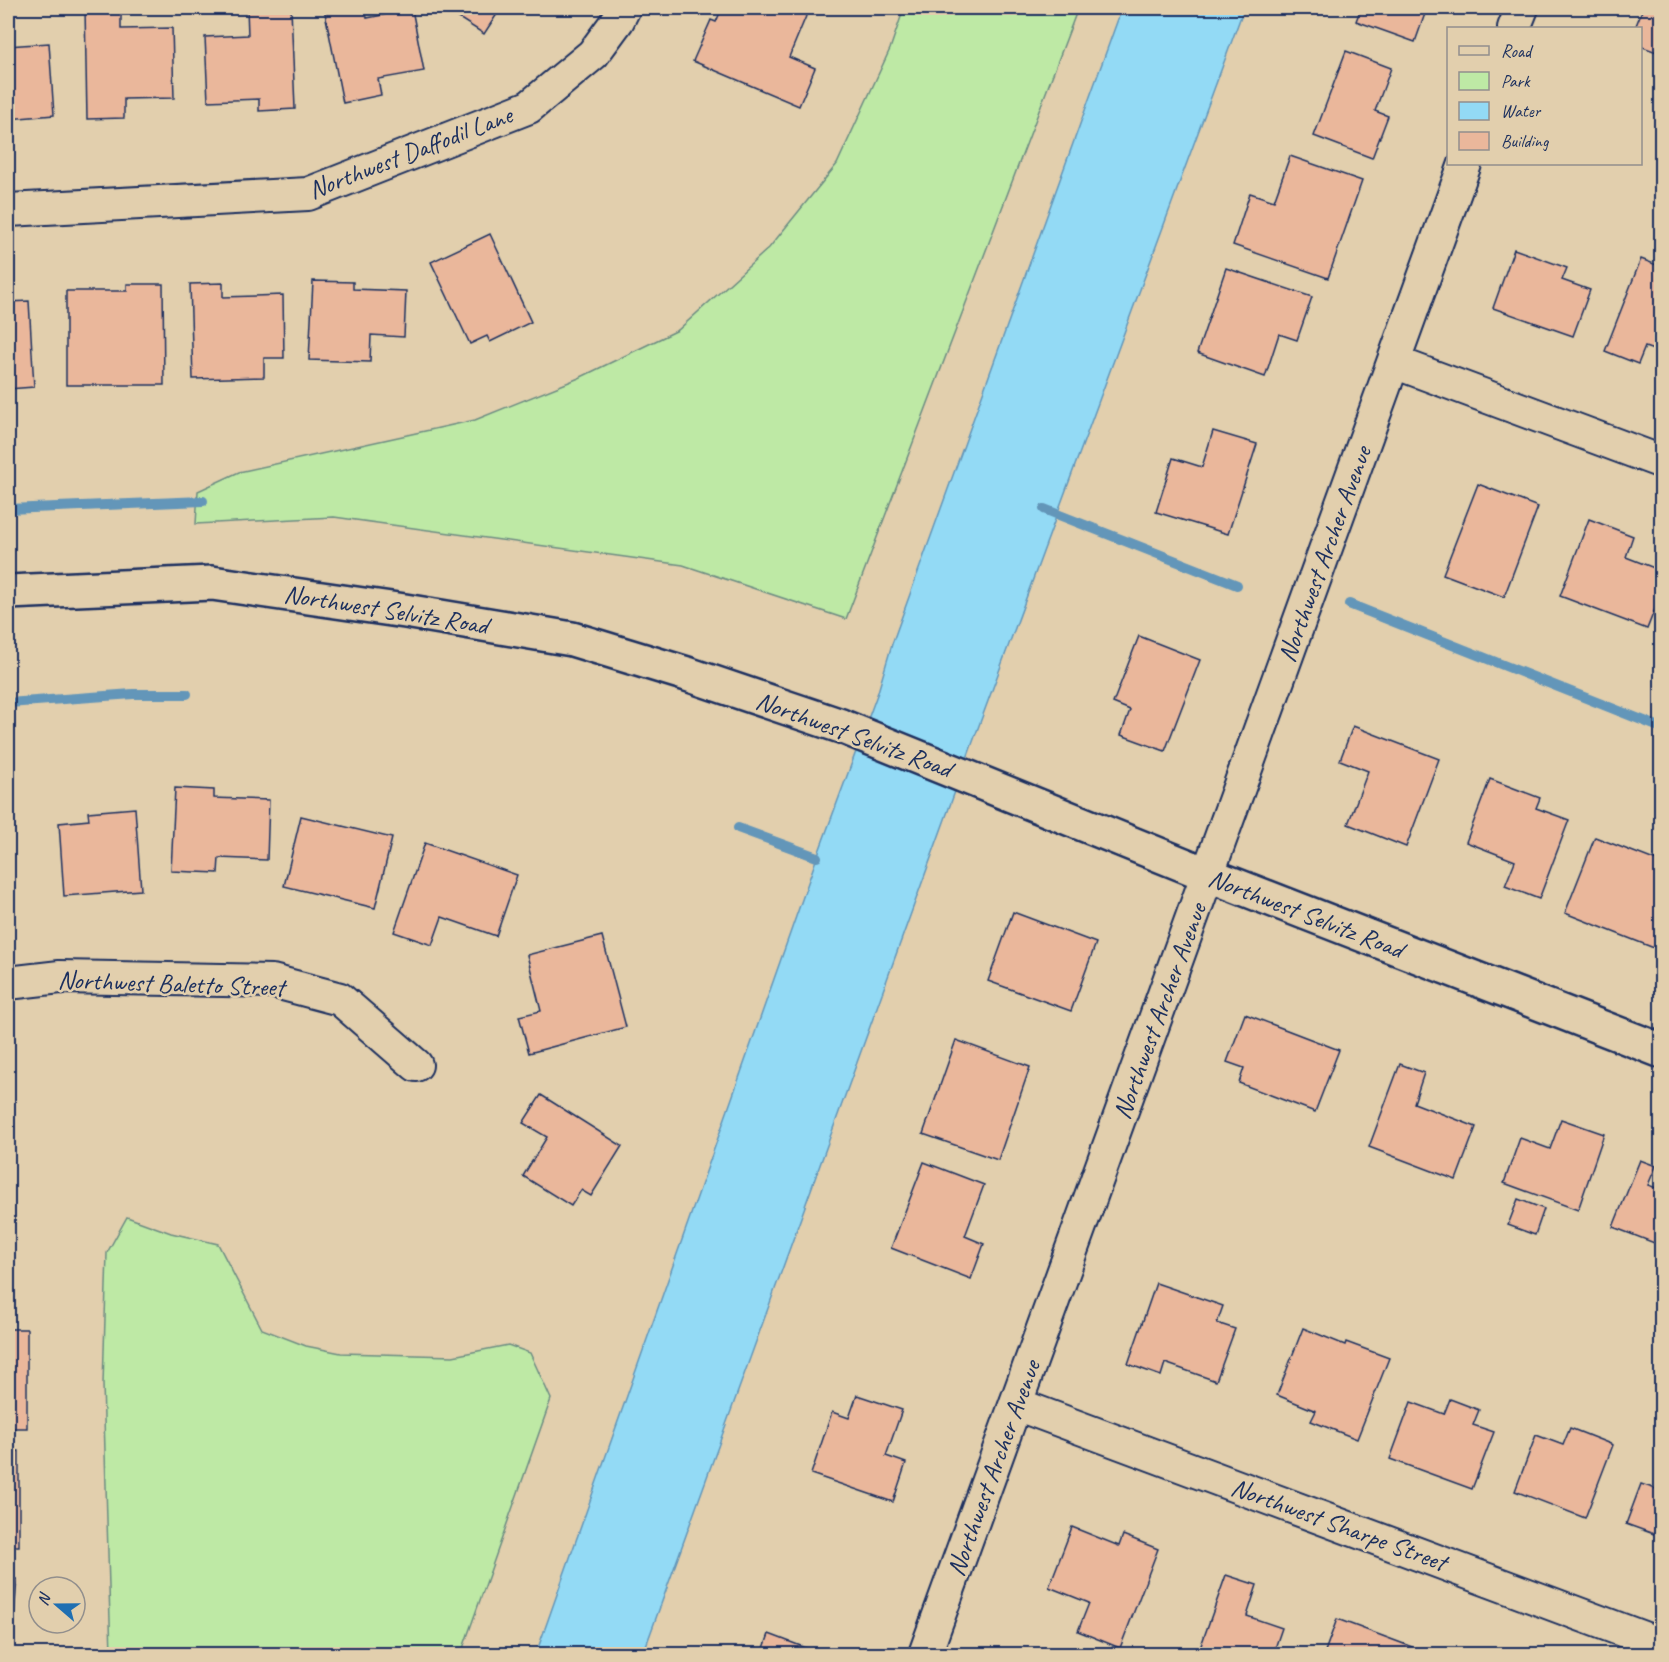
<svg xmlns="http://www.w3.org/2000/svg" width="1669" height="1662" viewBox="0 0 1669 1662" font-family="Caveat,sans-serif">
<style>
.green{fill:#bee9a5;stroke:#6c8c82;stroke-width:1.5}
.water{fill:#93daf5;stroke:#6396b9;stroke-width:1.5}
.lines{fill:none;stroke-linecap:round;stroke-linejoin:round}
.stream{stroke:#6396b9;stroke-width:10}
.building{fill:#eab79b;stroke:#1b2f5e;stroke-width:1.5}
.street-casing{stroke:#1b2f5e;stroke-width:36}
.secondary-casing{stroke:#1b2f5e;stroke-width:38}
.street{stroke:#e2cfad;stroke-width:32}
.secondary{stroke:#e2cfad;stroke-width:33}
.labels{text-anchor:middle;stroke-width:5;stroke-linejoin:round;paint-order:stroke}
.street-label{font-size:26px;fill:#1b2f5e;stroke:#e2cfad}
</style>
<rect width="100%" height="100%" fill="#e2cfad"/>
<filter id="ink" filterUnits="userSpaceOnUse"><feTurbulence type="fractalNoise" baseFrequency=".0167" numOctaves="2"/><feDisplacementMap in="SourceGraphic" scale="12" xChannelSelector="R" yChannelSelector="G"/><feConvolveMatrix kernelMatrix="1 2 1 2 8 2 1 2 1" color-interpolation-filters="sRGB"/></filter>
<g filter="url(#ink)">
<!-- green -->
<g class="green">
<polygon points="904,8 1078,8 846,619 683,565 334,517 196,524 198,491 239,472 475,420 579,378 678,330 769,248 837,164 890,49"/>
<polygon points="127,1217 171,1233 218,1244 262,1329 306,1346 341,1353 453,1356 508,1345 530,1353 551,1399 461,1654 111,1654 103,1384 107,1253"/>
</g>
<!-- water -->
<polygon class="water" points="1122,8 1244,8 974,739 643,1654 536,1654 817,857 878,692 892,644"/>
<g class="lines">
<!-- stream -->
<g class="stream">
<polyline points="8,509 203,501"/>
<polyline points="1044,509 1237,585"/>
<polyline points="1349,604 1662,728"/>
<polyline points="8,703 133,694 187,694"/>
<polyline points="738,828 817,857"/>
</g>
</g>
<!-- building -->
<g class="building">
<polygon points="85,8 121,8 121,29 172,28 174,98 124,99 124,118 87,119"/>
<polygon points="247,8 291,8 295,109 259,111 259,99 208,101 205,37 248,35"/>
<polygon points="324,8 365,8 367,18 412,9 424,71 378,79 381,95 343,103"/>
<polygon points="443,8 501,8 484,34"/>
<polygon points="722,8 806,8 809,9 789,57 815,68 799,106 693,61 711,20 716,22"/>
<polygon points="1361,8 1427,8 1415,42 1356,21"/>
<polygon points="1643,8 1662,8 1662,54 1640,46 1640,28 1635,28"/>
<polygon points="49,43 54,115 8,119 8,46"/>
<polygon points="1346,51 1391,68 1375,111 1388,116 1372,158 1314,136"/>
<polygon points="1290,156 1362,181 1328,278 1233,245 1250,193 1274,201"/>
<polygon points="490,234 531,322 490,342 487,336 470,344 431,262"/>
<polygon points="1514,249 1567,268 1562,280 1590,290 1573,336 1493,308"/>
<polygon points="1641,259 1662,267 1662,353 1645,347 1638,364 1605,351"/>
<polygon points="1226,268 1312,297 1297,340 1279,334 1265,377 1197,353"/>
<polygon points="313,281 353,282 353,289 406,291 404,337 371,335 370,362 309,360"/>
<polygon points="223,283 223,297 283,295 284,358 264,358 264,377 193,379 190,284"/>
<polygon points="127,284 163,284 164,385 66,385 66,291 127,291"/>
<polygon points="29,301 34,387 8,389 8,302"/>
<polygon points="1213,431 1257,444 1228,534 1156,512 1173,458 1202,467"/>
<polygon points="1478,484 1538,507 1504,597 1443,574"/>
<polygon points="1589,519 1633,536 1626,557 1662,571 1662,591 1647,629 1560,596"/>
<polygon points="1139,636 1200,660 1165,751 1121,735 1130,710 1113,703"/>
<polygon points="1353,726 1439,759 1406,847 1348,824 1368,771 1340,760"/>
<polygon points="1490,779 1540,798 1536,808 1569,820 1539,899 1505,886 1515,861 1466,842"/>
<polygon points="175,788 214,790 214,798 269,800 267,860 219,858 218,873 171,871"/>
<polygon points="8,801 10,801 11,901 8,901"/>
<polygon points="135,808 141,890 64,896 59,823 89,820 88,812"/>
<polygon points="301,816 392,838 375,908 284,886"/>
<polygon points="1595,837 1662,863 1662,930 1654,948 1565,913"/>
<polygon points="425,843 517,875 496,936 442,917 432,945 394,932"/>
<polygon points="1013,912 1096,943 1071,1011 988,981"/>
<polygon points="602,936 626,1027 529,1053 519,1016 541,1011 527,955"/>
<polygon points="1245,1014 1339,1050 1315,1112 1239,1083 1244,1068 1227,1062"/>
<polygon points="956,1040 1030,1067 998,1160 923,1134"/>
<polygon points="1400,1064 1424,1073 1414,1103 1476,1127 1456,1180 1369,1147"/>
<polygon points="541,1095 622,1146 591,1196 581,1190 571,1206 523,1176 547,1137 523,1123"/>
<polygon points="1561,1119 1604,1134 1578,1210 1504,1183 1520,1138 1550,1149"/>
<polygon points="1640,1160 1656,1166 1648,1185 1662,1190 1662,1246 1613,1227"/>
<polygon points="924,1162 984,1185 965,1236 984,1244 971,1279 891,1248"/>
<polygon points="1518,1199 1544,1209 1535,1235 1508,1225"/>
<polygon points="8,1207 12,1207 10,1306 8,1306"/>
<polygon points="1156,1283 1223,1306 1217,1323 1235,1329 1216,1381 1165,1363 1161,1376 1128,1364"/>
<polygon points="1303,1328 1345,1345 1346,1342 1389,1358 1357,1439 1311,1421 1316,1411 1277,1395"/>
<rect x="8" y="1329" width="19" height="99"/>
<polygon points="857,1395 902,1410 886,1456 906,1463 893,1502 811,1474 832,1412 849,1418"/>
<polygon points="1450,1399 1479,1410 1473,1425 1494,1432 1472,1489 1390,1459 1411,1402 1444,1414"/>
<polygon points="1570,1428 1613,1445 1585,1518 1515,1491 1536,1435 1563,1445"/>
<rect x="8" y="1451" width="11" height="95"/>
<polygon points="1641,1484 1662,1491 1662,1537 1626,1524"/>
<polygon points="1072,1527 1119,1546 1123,1535 1158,1549 1120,1648 1078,1631 1089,1603 1049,1587"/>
<polygon points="1226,1575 1257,1585 1247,1616 1282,1628 1273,1654 1198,1654"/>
<polygon points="8,1579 17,1579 11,1654 8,1654"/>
<polygon points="1337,1619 1412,1647 1409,1654 1324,1654"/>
<polygon points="769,1634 822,1654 762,1654"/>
</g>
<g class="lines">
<defs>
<g id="street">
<polyline points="1514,28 1522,8"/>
<polyline points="8,210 308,194 529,107 593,54 618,20 624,8"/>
<polyline points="1394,362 1662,462"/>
<polyline points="8,983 60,977 272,981 340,999 416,1065"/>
<polyline points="1016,1404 1662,1645"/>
<polyline points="925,1654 1465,164"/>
</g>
<polyline id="secondary" points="8,592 212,583 405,611 572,639 687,674 841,726 1209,875 1662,1051"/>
</defs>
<!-- street casing -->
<use href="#street" class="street-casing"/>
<!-- secondary casing -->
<use href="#secondary" class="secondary-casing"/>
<!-- street -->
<use href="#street" class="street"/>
<!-- secondary -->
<use href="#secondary" class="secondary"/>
</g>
</g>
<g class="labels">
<!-- street labels -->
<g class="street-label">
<text transform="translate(410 152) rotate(-21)" y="9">Northwest Daffodil Lane</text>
<text transform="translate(1324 554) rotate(-70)" y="9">Northwest Archer Avenue</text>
<text transform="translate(386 609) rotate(9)" y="9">Northwest Selvitz Road</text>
<text transform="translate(854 734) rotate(20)" y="9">Northwest Selvitz Road</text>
<text transform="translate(1306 913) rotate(21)" y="9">Northwest Selvitz Road</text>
<text transform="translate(171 983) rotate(2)" y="9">Northwest Baletto Street</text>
<text transform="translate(1159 1011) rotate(-70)" y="9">Northwest Archer Avenue</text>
<text transform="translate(993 1468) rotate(-70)" y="9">Northwest Archer Avenue</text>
<text transform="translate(1339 1524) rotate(20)" y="9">Northwest Sharpe Street</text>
</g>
</g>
<!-- margin -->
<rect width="1669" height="1662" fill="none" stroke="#e2cfad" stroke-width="30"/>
<rect x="15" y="15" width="1639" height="1632" fill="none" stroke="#1b2f5e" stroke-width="2" filter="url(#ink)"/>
<!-- legend -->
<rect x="1447" y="27" width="195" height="138" fill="#e2cfad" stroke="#928f8d" stroke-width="1.5"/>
<rect x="1459" y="46" width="30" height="9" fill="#e2cfad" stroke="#928f8d" stroke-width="1.5"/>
<text x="1501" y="57" font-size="18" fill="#1b2f5e">Road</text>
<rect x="1459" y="72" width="30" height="18" fill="#bee9a5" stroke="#928f8d" stroke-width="1.5"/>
<text x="1501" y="87" font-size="18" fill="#1b2f5e">Park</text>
<rect x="1459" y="102" width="30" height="18" fill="#93daf5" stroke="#928f8d" stroke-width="1.5"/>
<text x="1501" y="117" font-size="18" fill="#1b2f5e">Water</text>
<rect x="1459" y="132" width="30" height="18" fill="#eab79b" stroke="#928f8d" stroke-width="1.5"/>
<text x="1501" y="147" font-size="18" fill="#1b2f5e">Building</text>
<!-- north arrow -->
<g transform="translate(57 1605) rotate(290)"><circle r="28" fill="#e2cfad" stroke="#928f8d" stroke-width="1.5"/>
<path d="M0-4.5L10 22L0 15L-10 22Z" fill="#1f6fb2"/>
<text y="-9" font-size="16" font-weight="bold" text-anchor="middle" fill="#1b2f5e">N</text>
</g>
</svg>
